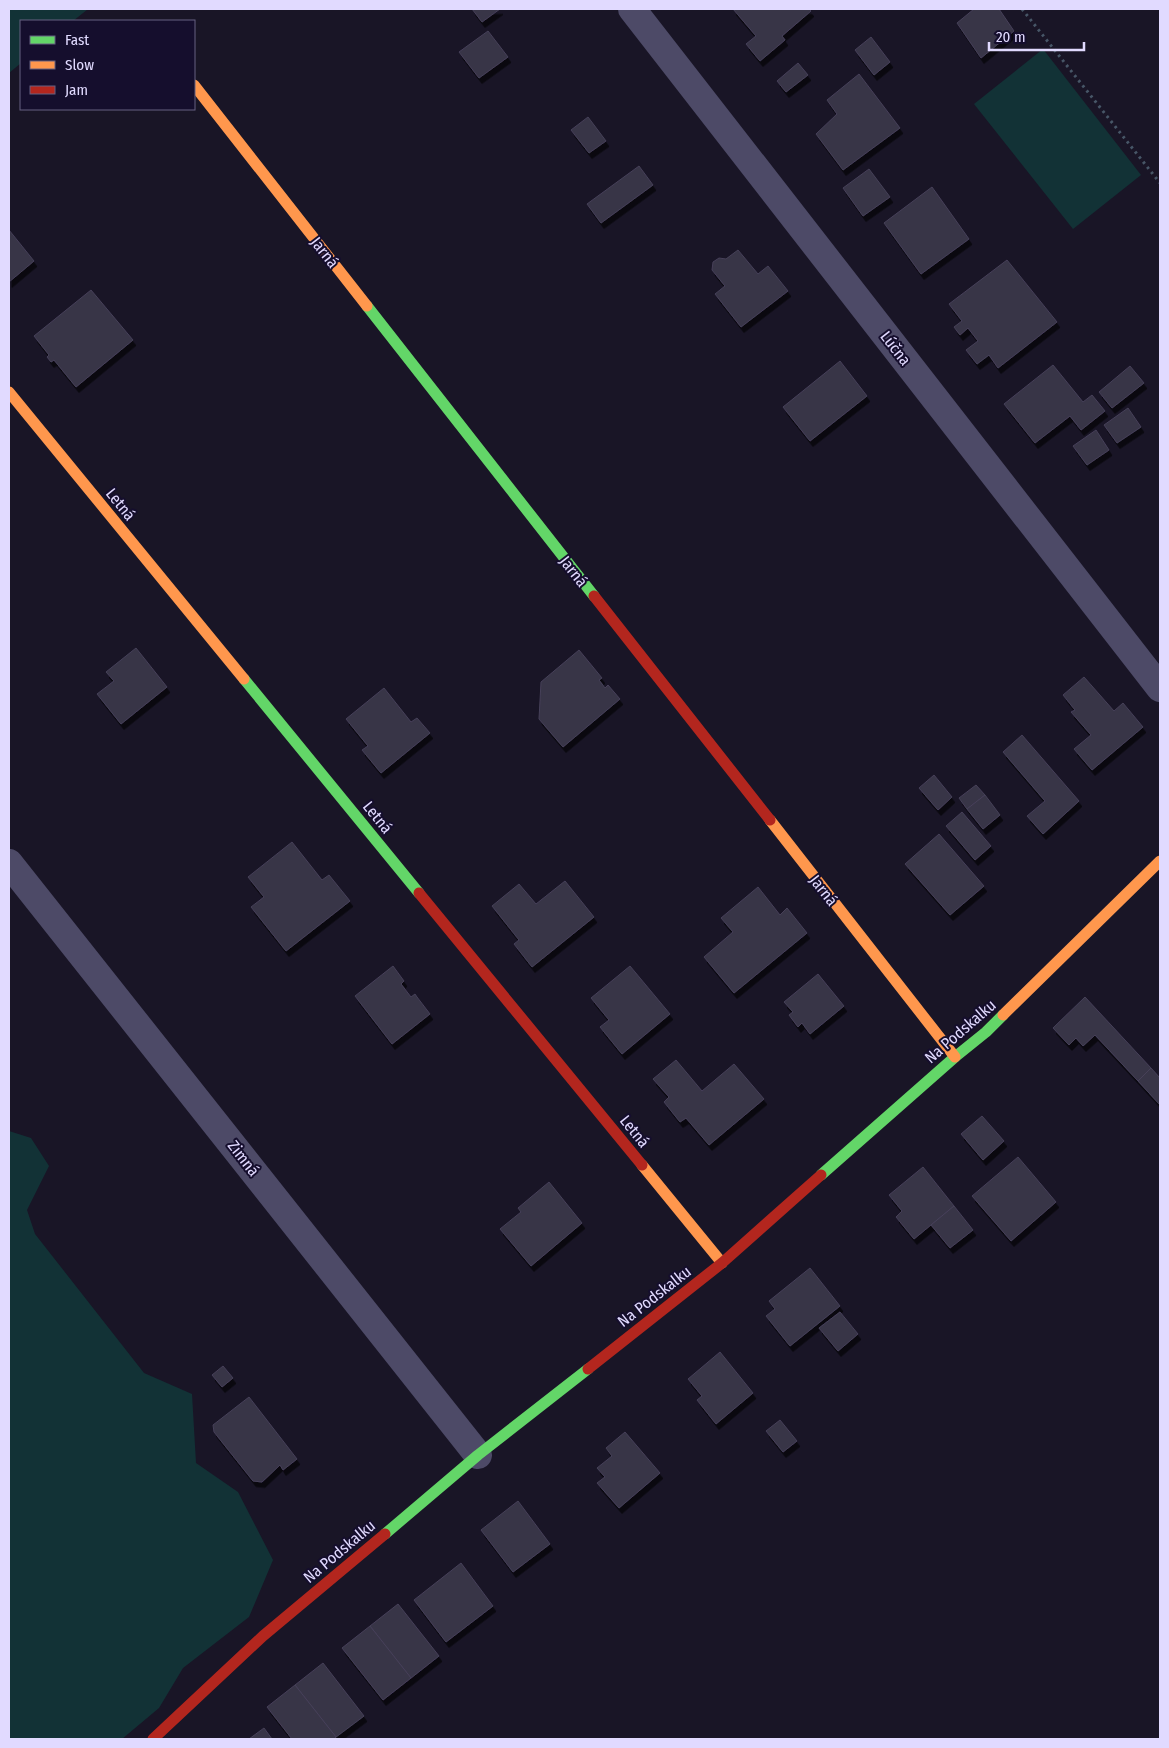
<svg xmlns="http://www.w3.org/2000/svg" width="1169" height="1748" viewBox="0 0 1169 1748" font-family="'Fira Sans Condensed',sans-serif">
<style>
.green{fill:#123236}
.building{fill:#383447;stroke:#464059;filter:url(#shadow)}
.lines{fill:none;stroke-linecap:round;stroke-linejoin:round}
.path{stroke:#475667;stroke-width:3;stroke-dasharray:2.5 4;stroke-linecap:butt}
.street{stroke:#4d4a67;stroke-width:28}
.fast{stroke:#63d668;stroke-width:11}
.slow{stroke:#ff974d;stroke-width:11}
.jam{stroke:#b3261e;stroke-width:11}
.labels{text-anchor:middle;stroke-width:4;stroke-linejoin:round;paint-order:stroke}
.street-label{font-size:16px;fill:#e1daff;stroke:#150e2d}
</style>
<defs>
<filter id="shadow"><feDropShadow dx="3" dy="5.5" stdDeviation="0" flood-color="#0009"/></filter>
</defs>
<rect width="100%" height="100%" fill="#191526"/>
<!-- green -->
<g class="green">
<polygon points="9,9 88,9 73,21 21,21 21,63 9,73"/>
<polygon points="1043,49 1141,175 1073,229 974,104"/>
<polygon points="9,1131 31,1138 49,1166 27,1210 35,1234 144,1373 192,1394 196,1463 238,1492 273,1560 249,1617 183,1668 159,1708 122,1739 9,1739"/>
</g>
<!-- building -->
<g class="building">
<polygon points="472,9 500,9 482,22"/>
<polygon points="733,9 809,9 811,11 782,36 785,40 760,61 746,44 756,36"/>
<polygon points="974,9 999,9 1014,31 981,58 957,23"/>
<polygon points="488,31 508,57 479,78 459,52"/>
<polygon points="871,37 890,62 874,75 855,50"/>
<polygon points="798,63 808,75 786,92 777,81"/>
<polygon points="859,74 900,128 843,170 816,134 837,114 827,100"/>
<polygon points="588,117 606,141 589,153 571,130"/>
<polygon points="639,166 653,185 601,223 587,204"/>
<polygon points="869,169 890,197 863,216 843,188"/>
<polygon points="932,187 969,239 921,274 884,223"/>
<polygon points="9,230 34,261 9,282"/>
<polygon points="738,250 758,274 768,266 788,291 741,327 715,294 725,286 712,270 713,262 719,258 726,259"/>
<polygon points="1007,260 1057,322 998,368 989,355 977,364 966,350 978,341 968,328 960,335 954,327 962,321 949,304"/>
<polygon points="91,290 133,340 76,387 54,360 51,362 47,357 49,355 34,336"/>
<polygon points="840,361 867,396 810,441 783,407"/>
<polygon points="1053,365 1083,402 1092,395 1105,411 1081,430 1070,416 1035,443 1004,404"/>
<polygon points="1130,366 1144,383 1112,408 1099,392"/>
<polygon points="1128,408 1141,427 1117,443 1104,425"/>
<polygon points="1096,430 1109,450 1087,465 1073,446"/>
<polygon points="136,648 167,687 121,724 97,694 114,681 106,672"/>
<polygon points="579,650 602,678 599,680 605,688 608,685 620,699 563,747 539,719 541,682"/>
<polygon points="1084,677 1114,711 1123,703 1143,727 1092,770 1074,749 1091,735 1071,712 1075,710 1063,695"/>
<polygon points="384,688 411,722 417,718 430,733 381,773 362,750 368,746 346,719"/>
<polygon points="1022,735 1079,801 1043,834 1027,816 1045,801 1003,752"/>
<polygon points="934,775 952,797 938,810 919,788"/>
<polygon points="976,785 985,795 967,809 959,798"/>
<polygon points="985,795 1000,815 983,829 967,809"/>
<polygon points="962,812 991,846 975,860 946,826"/>
<polygon points="939,834 984,886 950,915 905,864"/>
<polygon points="292,842 322,880 329,875 350,901 286,951 251,907 264,897 248,877"/>
<polygon points="565,881 594,917 532,967 514,944 519,940 492,906 519,884 536,904"/>
<polygon points="758,887 780,915 787,908 807,933 734,993 704,957 733,932 721,918"/>
<polygon points="393,966 404,981 401,984 411,997 415,994 417,997 430,1014 392,1044 355,996"/>
<polygon points="630,966 670,1014 622,1054 600,1027 609,1020 591,998"/>
<polygon points="818,974 844,1006 810,1034 802,1023 798,1027 789,1015 793,1012 784,1002"/>
<polygon points="1085,997 1151,1068 1138,1081 1095,1035 1083,1046 1076,1038 1069,1045 1053,1028"/>
<polygon points="676,1060 702,1091 734,1064 764,1099 709,1145 686,1118 680,1122 664,1102 669,1097 653,1079"/>
<polygon points="1151,1068 1160,1078 1160,1105 1138,1081"/>
<polygon points="982,1116 1004,1141 983,1160 961,1134"/>
<polygon points="1018,1157 1056,1202 1011,1241 972,1196"/>
<polygon points="923,1167 954,1206 914,1239 896,1217 902,1211 889,1195"/>
<polygon points="549,1182 582,1223 531,1266 500,1229 521,1212 518,1208"/>
<polygon points="954,1206 973,1230 950,1248 931,1225"/>
<polygon points="810,1268 840,1306 790,1346 766,1316 775,1309 769,1301"/>
<polygon points="840,1312 858,1334 838,1351 819,1328"/>
<polygon points="720,1352 753,1393 716,1424 697,1400 702,1396 688,1379"/>
<polygon points="223,1366 233,1378 222,1387 212,1375"/>
<polygon points="249,1397 297,1459 283,1470 280,1465 262,1482 253,1481 214,1432 213,1425"/>
<polygon points="780,1420 797,1441 783,1452 766,1431"/>
<polygon points="625,1432 660,1473 619,1508 597,1483 605,1477 597,1468 612,1456 606,1448"/>
<polygon points="518,1501 550,1544 513,1572 481,1530"/>
<polygon points="461,1563 493,1606 446,1642 414,1600"/>
<polygon points="398,1604 439,1656 411,1678 370,1626"/>
<polygon points="370,1626 411,1678 383,1700 342,1648"/>
<polygon points="323,1663 364,1716 336,1737 295,1685"/>
<polygon points="295,1685 336,1737 334,1739 292,1739 267,1707"/>
<polygon points="264,1728 272,1739 249,1739"/>
</g>
<g class="lines">
<!-- path -->
<polyline class="path" points="1022,9 1160,183"/>
<!-- street -->
<g class="street">
<polyline points="632,9 1160,688"/>
<polyline points="9,863 478,1455"/>
</g>
<!-- fast -->
<g class="fast">
<polyline points="367,306 594,596"/>
<polyline points="244,679 419,893"/>
<polyline points="821,1175 955,1057 986,1032 1003,1015"/>
<polyline points="385,1534 478,1455 588,1369"/>
</g>
<!-- slow -->
<g class="slow">
<polyline points="194,85 367,306"/>
<polyline points="9,392 244,679"/>
<polyline points="770,820 955,1057"/>
<polyline points="1003,1015 1160,861"/>
<polyline points="642,1165 722,1263"/>
</g>
<!-- jam -->
<g class="jam">
<polyline points="594,596 770,820"/>
<polyline points="419,893 642,1165"/>
<polyline points="588,1369 722,1263 821,1175"/>
<polyline points="153,1739 263,1636 385,1534"/>
</g>
</g>
<g class="labels">
<!-- street labels -->
<g class="street-label">
<text transform="translate(325 252) rotate(52)" y="6">Jarná</text>
<text transform="translate(896 348) rotate(52)" y="6">Lúčna</text>
<text transform="translate(121 504) rotate(51)" y="6">Letná</text>
<text transform="translate(574 571) rotate(52)" y="6">Jarná</text>
<text transform="translate(378 817) rotate(51)" y="6">Letná</text>
<text transform="translate(824 890) rotate(52)" y="6">Jarná</text>
<text transform="translate(960 1031) rotate(-41)" y="6">Na Podskalku</text>
<text transform="translate(635 1131) rotate(51)" y="6">Letná</text>
<text transform="translate(244 1158) rotate(52)" y="6">Zimná</text>
<text transform="translate(654 1296) rotate(-38)" y="6">Na Podskalku</text>
<text transform="translate(339 1551) rotate(-40)" y="6">Na Podskalku</text>
</g>
</g>
<!-- border -->
<rect width="1169" height="1748" fill="none" stroke="#e1daff" stroke-width="20"/>
<!-- legend -->
<rect x="20" y="20" width="175" height="90" fill="#150e2d" stroke="#676081"/>
<rect x="30" y="36" width="25" height="8" fill="#63d668" stroke="#676081"/>
<text x="65" y="45" font-size="15" fill="#e1daff">Fast</text>
<rect x="30" y="61" width="25" height="8" fill="#ff974d" stroke="#676081"/>
<text x="65" y="70" font-size="15" fill="#e1daff">Slow</text>
<rect x="30" y="86" width="25" height="8" fill="#b3261e" stroke="#676081"/>
<text x="65" y="95" font-size="15" fill="#e1daff">Jam</text>
<!-- scale -->
<path d="M989 42v8h95v-8" fill="none" stroke="#e1daff" stroke-width="2.5"/>
<text x="996" y="42" font-size="15" fill="#e1daff" stroke="#150e2d" stroke-width="4" paint-order="stroke">20 m</text>
</svg>
